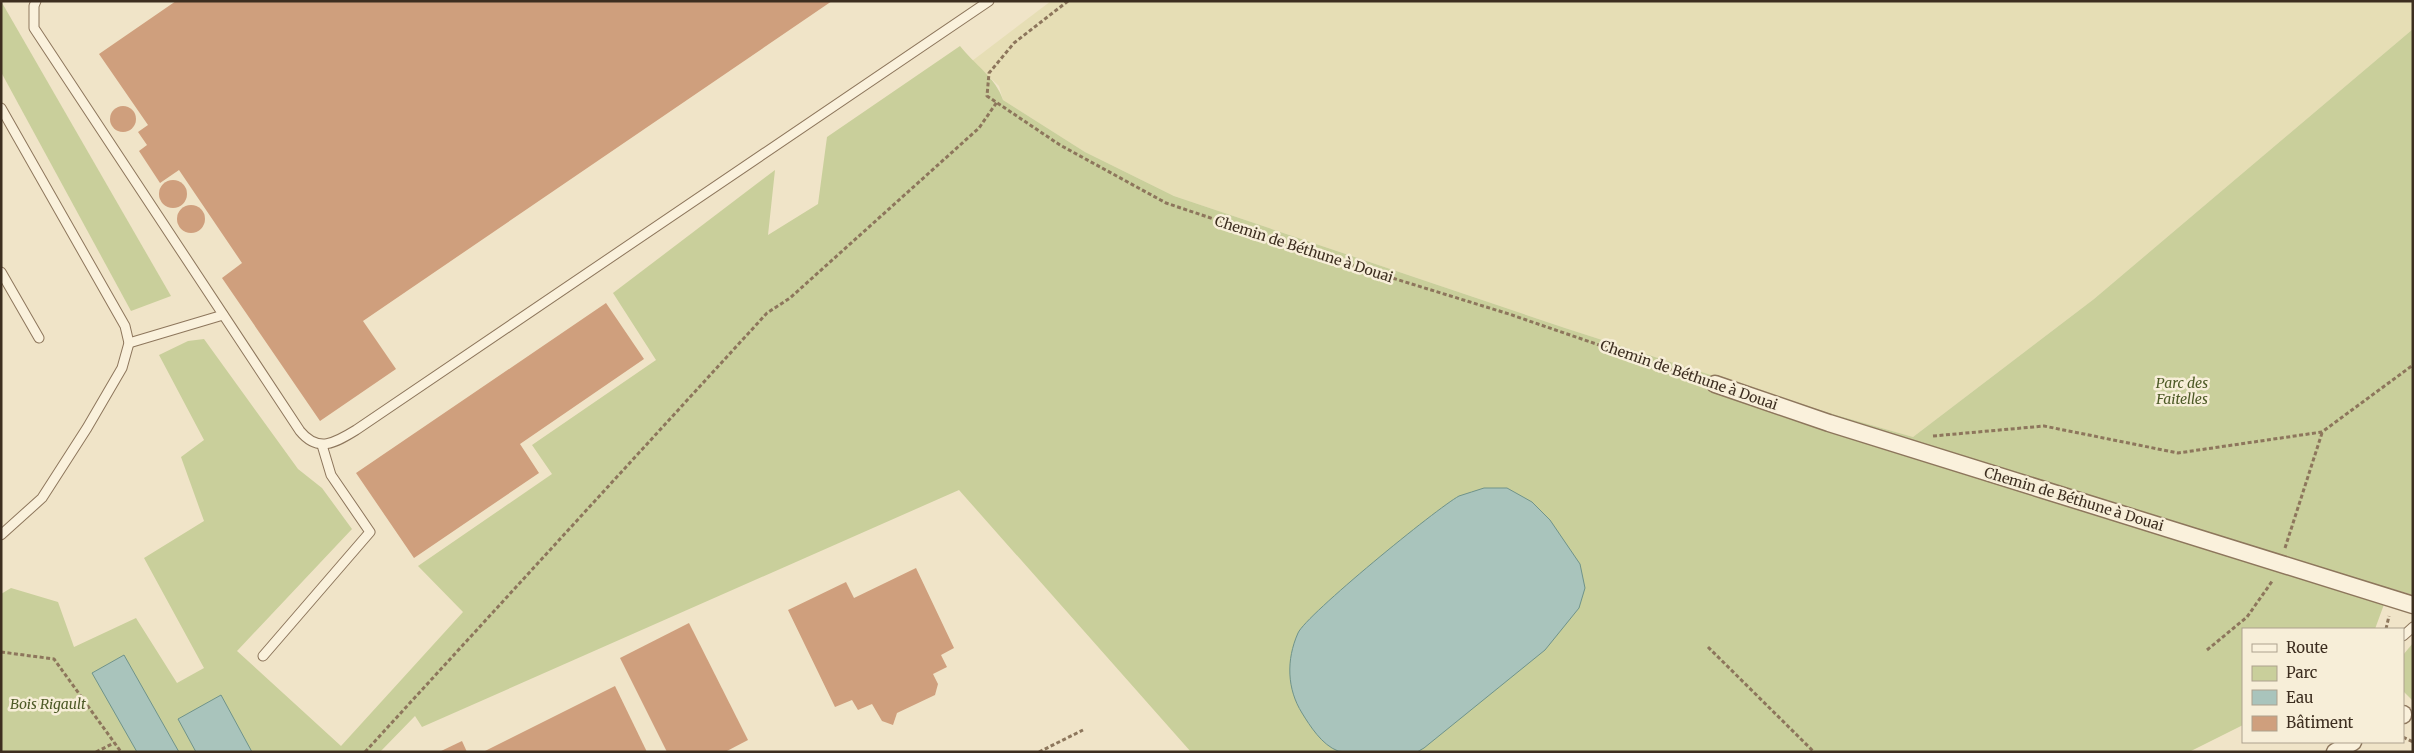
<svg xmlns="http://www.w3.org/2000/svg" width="2414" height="753" viewBox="0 0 2414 753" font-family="Merriweather,serif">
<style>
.farmland{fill:#e6deb5}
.green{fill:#c9cf9b}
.water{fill:#a9c4bc;stroke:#6f938a}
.building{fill:#cf9f7d}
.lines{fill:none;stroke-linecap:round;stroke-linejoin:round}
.lane-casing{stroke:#8d765c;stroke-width:11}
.street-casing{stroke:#8d765c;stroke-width:19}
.path{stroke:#8d765c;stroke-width:3;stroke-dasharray:4 2.5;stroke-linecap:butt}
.lane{stroke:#faf1dc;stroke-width:9}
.street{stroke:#faf1dc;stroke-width:16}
.labels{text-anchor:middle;stroke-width:5;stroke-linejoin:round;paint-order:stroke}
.street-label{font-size:14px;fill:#3d2e20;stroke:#f7eed8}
.park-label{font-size:14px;font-style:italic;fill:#4d5a26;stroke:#f7eed8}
</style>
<rect width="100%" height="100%" fill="#f0e4c8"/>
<!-- farmland -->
<polygon class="farmland" points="1051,1 2413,1 2413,29 2094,299 1913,437 1829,413 1565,328 1174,196 1085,152 1003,100 999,86 972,61"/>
<!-- green -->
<g class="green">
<polygon points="1,1 171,296 131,311 1,72"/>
<path d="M2413,29V595L2390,588L2375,629H2243V725L2189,752H1191L959,490L422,727L415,716L380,752H1V594L11,588L58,602L74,647L136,618L177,683L204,668L144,558L204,521L181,457L204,440L159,355L188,341L204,339L298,469L322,488L352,529L237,651L341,746L463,612L418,566L552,474L532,445L656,360L613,293L775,170L768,235L818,204L827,137L960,46C974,64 996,78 1003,100L1085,152L1174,196L1565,328L1829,413L1913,437L2094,299Z"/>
<polygon points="2413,643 2413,701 2403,691 2403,655"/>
</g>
<!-- water -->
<g class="water">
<path d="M1484,488H1507L1532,502L1550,520L1580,564L1585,588L1579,608L1545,650L1424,748L1417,752C1403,752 1347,753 1338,751C1322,745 1310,726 1302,713C1287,689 1286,660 1298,633C1306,615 1437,508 1459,496C1467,493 1476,491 1484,488Z"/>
<polygon points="124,655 179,752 137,752 92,673"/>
<polygon points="221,695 252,752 196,752 178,719"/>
</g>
<!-- building -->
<g class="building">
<polygon points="176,1 832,1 363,321 396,369 320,421 222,278 242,263 179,170 160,183 139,151 147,145 138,132 148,125 99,54"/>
<circle cx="123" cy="119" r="13"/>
<circle cx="173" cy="194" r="14"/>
<circle cx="191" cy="219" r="14"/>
<polygon points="606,303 644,359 520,444 539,473 414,558 356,473"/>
<polygon points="916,568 954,648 941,655 947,667 933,674 938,684 935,695 897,713 893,725 882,721 872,704 858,710 852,700 835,707 788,610 846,582 854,598"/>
<polygon points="689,623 748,740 725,752 667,752 620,658"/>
<polygon points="615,686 647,752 483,752"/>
<polygon points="462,741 467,752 439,752"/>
</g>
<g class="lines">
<defs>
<g id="lane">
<path d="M36,1L34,6V28L300,431C318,453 335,443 356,430L989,1"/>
<polyline points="1,108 125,326 129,343 122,368 87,428 42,498 1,535"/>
<polyline points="1,272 39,338"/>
<polyline points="129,343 223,315"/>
<polyline points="2403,636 2413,627"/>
<polyline points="263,656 370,532 331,475 322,445"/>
</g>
<g id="street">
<polyline points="1715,384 1829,423 2413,605"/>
<polyline points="2403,715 2403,714"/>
<polyline points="2335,752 2353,742"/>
</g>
</defs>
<!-- lane casing -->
<use href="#lane" class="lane-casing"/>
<!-- street casing -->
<use href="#street" class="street-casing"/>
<!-- path -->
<g class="path">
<polyline points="1068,1 1014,43 989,73 987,96 1060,145 1166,203 1363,269 1509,314 1698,379"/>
<polyline points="1933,436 2044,426 2178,453 2322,432 2413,365"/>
<polyline points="2285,548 2322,433"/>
<polyline points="2386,629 2389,616"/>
<polyline points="1708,647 1814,752"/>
<polyline points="2207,650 2247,617 2273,580"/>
<polyline points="1,652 54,659 121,752"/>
<polyline points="2403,737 2413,742"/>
<polyline points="96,752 114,743"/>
<polyline points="365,752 767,313 790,298 979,128 997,102"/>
<polyline points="1039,752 1083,730"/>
</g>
<!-- lane -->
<use href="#lane" class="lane"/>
<!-- street -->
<use href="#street" class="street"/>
</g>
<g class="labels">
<!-- street labels -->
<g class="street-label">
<text transform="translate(1304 249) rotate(18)" y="5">Chemin de Béthune à Douai</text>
<text transform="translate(1689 375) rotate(19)" y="5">Chemin de Béthune à Douai</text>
<text transform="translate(2074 499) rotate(17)" y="5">Chemin de Béthune à Douai</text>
</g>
<!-- park labels -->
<g class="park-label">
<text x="2182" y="388">Parc des<tspan x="2182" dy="16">Faitelles</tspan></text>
<text x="48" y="709">Bois Rigault</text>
</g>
</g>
<!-- border -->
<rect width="2414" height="753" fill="none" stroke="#3d2e20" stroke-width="5"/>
<!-- legend -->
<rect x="2242" y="628" width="162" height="115" fill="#f7eed8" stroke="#ada18e"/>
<rect x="2252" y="644" width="25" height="8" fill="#faf1dc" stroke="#ada18e"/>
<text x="2286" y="653" font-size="15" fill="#3d2e20">Route</text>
<rect x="2252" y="666" width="25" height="15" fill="#c9cf9b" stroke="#ada18e"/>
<text x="2286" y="678" font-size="15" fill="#3d2e20">Parc</text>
<rect x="2252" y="690" width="25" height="15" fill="#a9c4bc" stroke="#ada18e"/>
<text x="2286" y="703" font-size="15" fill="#3d2e20">Eau</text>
<rect x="2252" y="716" width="25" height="15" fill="#cf9f7d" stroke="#ada18e"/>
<text x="2286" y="728" font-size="15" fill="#3d2e20">Bâtiment</text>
</svg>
